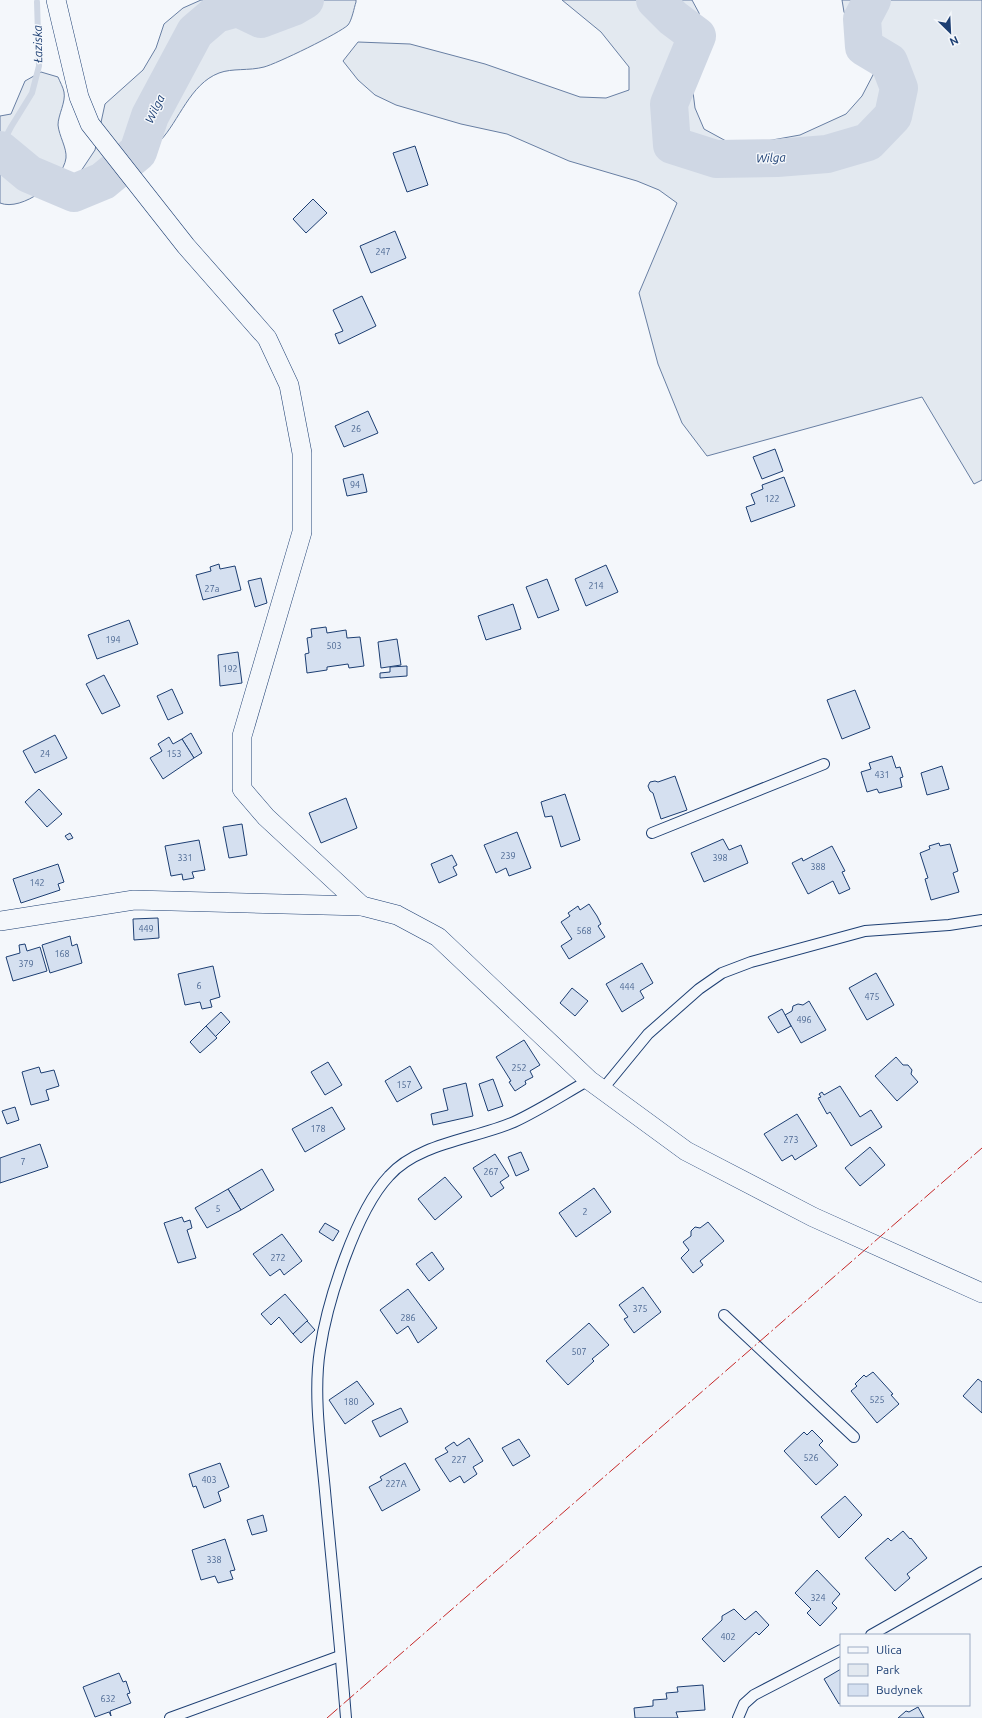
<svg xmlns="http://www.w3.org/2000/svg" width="982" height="1718" viewBox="0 0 982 1718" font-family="Ubuntu,sans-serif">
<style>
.green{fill:#e3e9f0;stroke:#687fa3}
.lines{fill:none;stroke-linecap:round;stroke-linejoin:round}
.stream{stroke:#cfd7e4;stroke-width:6}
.river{stroke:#cfd7e4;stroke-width:38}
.building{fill:#d5e0f0;stroke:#1d3f73}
.service-casing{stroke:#1d3f73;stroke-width:12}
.minor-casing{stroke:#1d3f73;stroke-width:20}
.service{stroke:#f4f7fb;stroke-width:10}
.minor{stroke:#f4f7fb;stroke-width:19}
.power{stroke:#c62828;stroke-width:1;stroke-dasharray:14 3 2 3;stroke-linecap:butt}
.labels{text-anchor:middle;stroke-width:3;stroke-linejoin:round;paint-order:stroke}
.number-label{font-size:9px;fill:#4b6792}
.water-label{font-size:12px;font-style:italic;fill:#1d3f73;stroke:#f4f7fb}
</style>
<rect width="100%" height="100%" fill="#f4f7fb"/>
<!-- green -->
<g class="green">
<path d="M201,0H356V2C354,8 352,20 348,25C340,33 276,64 264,67C249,71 232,68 219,73C190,84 179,121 160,141C139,163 109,176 80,183L81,171L95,150L105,104L143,70L156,48L164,24L183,8Z"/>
<polygon points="562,0 692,0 699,13 702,38 693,60 692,84 695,108 704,129 726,141 750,144 800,135 846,114 862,96 874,73 867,52 844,12 842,0 982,0 982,480 974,484 922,397 707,456 682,423 658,364 639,293 677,203 659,190 637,181 569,161 507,134 461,124 396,105 375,95 358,80 343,61 358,42 410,44 485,64 580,97 606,98 629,90 629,67 601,32"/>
<path d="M41,72L58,77C60,82 63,87 64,92C66,102 58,115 58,125C59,136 67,148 66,158C63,181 22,212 0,203V116L11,114L25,81Z"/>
</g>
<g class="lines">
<!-- stream -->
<polyline class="stream" points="0,148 11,127 32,93 39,66 37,2"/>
<!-- river -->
<g class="river">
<polyline points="655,0 673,18 697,36 669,104 672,145 716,159 777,158 827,154 868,142 893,116 899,88 889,62 864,47 862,19 872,0"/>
<polyline points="0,150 29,174 74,193 103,181 138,152 150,116 195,32 216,14 238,8 261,19 293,7 305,0"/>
</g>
</g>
<!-- building -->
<g class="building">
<polygon points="415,146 428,185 407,192 393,153"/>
<polygon points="313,199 327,213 306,233 293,219"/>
<polygon points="395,231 406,258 371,273 360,246"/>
<polygon points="362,296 376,326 339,344 335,334 343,331 333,310"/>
<polygon points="368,411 378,433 344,447 335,426"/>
<polygon points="775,449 783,471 762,479 753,457"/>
<polygon points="363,474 367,492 347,496 343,479"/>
<polygon points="784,477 795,506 751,522 746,507 755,504 751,494 763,489 762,485"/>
<polygon points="219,564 220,569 235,566 241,590 203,600 196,575 211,571 210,567"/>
<polygon points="606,565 618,592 586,606 575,579"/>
<polygon points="261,578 267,603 255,607 248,581"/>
<polygon points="547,579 559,610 538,618 526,587"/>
<polygon points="513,604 521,629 486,640 478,616"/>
<polygon points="129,620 138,644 97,659 88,635"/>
<polygon points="326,627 327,633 346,630 347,638 360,637 364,666 349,668 348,664 327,667 327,670 307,673 305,654 309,653 307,638 312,637 311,629"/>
<polygon points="397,639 401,665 381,668 378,642"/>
<polygon points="238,652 242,683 220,686 218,655"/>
<polygon points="407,666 407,676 380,678 380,673 390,672 390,667"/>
<polygon points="104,675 120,706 102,714 86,684"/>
<polygon points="172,689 183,713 168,720 157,696"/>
<polygon points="855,690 870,728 842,739 827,700"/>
<polygon points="191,733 202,753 194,758 182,739"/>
<polygon points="55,735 67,758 35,773 23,751"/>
<polygon points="169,737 173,744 182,739 194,758 163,779 150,758 162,751 158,744"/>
<polygon points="892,756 896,768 900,767 903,777 900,778 902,787 879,793 877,789 867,792 861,772 871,769 869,763"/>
<polygon points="942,766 949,789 927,795 921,773"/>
<polygon points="675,776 687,810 661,819 653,793 650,791 648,786 650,782 655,781 658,782"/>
<polygon points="39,789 62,814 47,827 25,802"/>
<polygon points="565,794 580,840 561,847 552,816 545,817 541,802"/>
<polygon points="346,798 357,828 321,843 309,813"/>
<polygon points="242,824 247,855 229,858 223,827"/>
<polygon points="517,832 531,868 509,876 506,868 496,873 484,845"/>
<polygon points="70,833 73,838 68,840 65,836"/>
<polygon points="723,839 729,850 741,845 748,863 704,882 691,853"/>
<polygon points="199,840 205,870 192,872 194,878 183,880 182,874 171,876 165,846"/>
<polygon points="939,843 940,846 950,844 958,871 953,873 959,892 931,900 925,879 928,878 920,853 930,849 929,846"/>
<polygon points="832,846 845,871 842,872 850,889 839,894 833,881 808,894 792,863 802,858 803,861"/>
<polygon points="452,855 457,865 453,867 457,875 439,883 431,864"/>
<polygon points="58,864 64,882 58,884 60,890 21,903 13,879"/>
<polygon points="589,904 597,916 601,924 598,926 605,937 569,959 561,946 572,939 561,922 570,916 568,913 578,906 580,910"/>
<polygon points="158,918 159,938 134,940 133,919"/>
<polygon points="70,936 72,946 77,944 82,963 50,973 42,945"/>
<polygon points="25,944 27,951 40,947 47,971 13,981 6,957 20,953 19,945"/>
<polygon points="642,963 653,983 640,991 644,998 622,1012 606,984"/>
<polygon points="213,966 220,997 210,1000 212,1007 202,1009 200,1002 185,1005 178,974"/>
<polygon points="876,973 894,1005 867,1020 849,988"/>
<polygon points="572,988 588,1001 575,1016 560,1003"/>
<polygon points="809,1001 826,1030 801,1043 785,1015 792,1011 793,1006 798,1004 803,1005"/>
<polygon points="782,1009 791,1026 778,1033 768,1017"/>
<polygon points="221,1012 230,1022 215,1037 206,1026"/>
<polygon points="206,1026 217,1038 200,1053 190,1042"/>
<polygon points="524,1040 540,1065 530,1071 533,1077 525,1081 526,1084 515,1091 509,1082 511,1081 496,1057"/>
<polygon points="896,1057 903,1065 908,1065 912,1070 911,1074 918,1082 897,1101 875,1076"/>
<polygon points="328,1062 342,1085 325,1095 311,1072"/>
<polygon points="410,1066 422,1088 397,1102 385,1081"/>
<polygon points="39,1067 41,1073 54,1070 59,1086 46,1090 49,1100 31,1105 22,1072"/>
<polygon points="493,1079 503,1106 488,1111 479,1084"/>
<polygon points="466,1083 473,1116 433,1125 431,1114 448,1110 443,1089"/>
<polygon points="840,1086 860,1117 871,1110 882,1127 851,1146 830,1112 827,1114 818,1098 821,1097 819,1094 822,1092 824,1095"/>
<polygon points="15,1107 19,1120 7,1124 2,1111"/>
<polygon points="332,1107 345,1129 305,1152 292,1129"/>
<polygon points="797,1114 817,1146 795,1160 792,1155 782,1161 764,1134"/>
<polygon points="40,1144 48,1167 0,1183 0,1158"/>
<polygon points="870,1147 885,1165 860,1186 845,1168"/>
<polygon points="521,1152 529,1170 516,1176 508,1157"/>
<polygon points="495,1154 509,1176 500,1182 504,1188 491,1197 473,1168"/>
<polygon points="262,1169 274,1190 241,1210 228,1189"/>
<polygon points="445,1177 462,1197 435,1220 418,1199"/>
<polygon points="594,1188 611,1212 576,1237 559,1213"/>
<polygon points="228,1189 241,1210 207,1228 195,1208"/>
<polygon points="182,1217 184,1222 190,1220 192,1228 187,1230 196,1258 178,1263 164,1223"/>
<polygon points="708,1222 724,1241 700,1261 703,1265 693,1273 681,1258 689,1250 683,1242 691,1236 691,1231 695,1227 700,1228"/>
<polygon points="325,1223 339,1231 333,1241 319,1232"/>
<polygon points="282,1234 302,1261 284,1275 280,1269 270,1276 253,1254"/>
<polygon points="432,1252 444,1269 429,1281 416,1264"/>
<polygon points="643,1287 661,1312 634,1333 624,1319 628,1317 619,1305"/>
<polygon points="408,1289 437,1328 418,1343 408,1326 397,1334 380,1310"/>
<polygon points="285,1294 308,1321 293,1334 279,1317 271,1325 261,1314"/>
<polygon points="307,1321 315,1330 301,1343 293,1334"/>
<polygon points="589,1323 609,1345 592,1359 594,1361 568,1385 546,1361"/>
<polygon points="873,1372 893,1394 891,1395 899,1404 877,1423 851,1391 857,1386 855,1384 864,1375 866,1377"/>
<polygon points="978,1379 982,1382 982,1413 963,1396"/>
<polygon points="357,1381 374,1404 345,1424 329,1400"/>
<polygon points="401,1408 408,1422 380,1437 372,1421"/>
<polygon points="812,1430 823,1441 819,1445 838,1465 816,1485 784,1451 804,1432 807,1435"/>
<polygon points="469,1438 483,1461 473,1467 477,1474 464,1483 460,1476 450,1482 435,1459 448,1452 445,1448 454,1442 457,1446"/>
<polygon points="519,1439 530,1456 513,1466 502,1448"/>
<polygon points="220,1463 229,1487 218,1492 221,1501 204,1508 196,1486 193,1487 189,1474"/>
<polygon points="405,1463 420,1490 382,1511 369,1487 382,1480 380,1477"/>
<polygon points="845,1496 862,1515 839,1538 821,1517"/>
<polygon points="263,1515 267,1531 252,1535 247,1520"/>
<polygon points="903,1531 910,1539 911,1538 927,1558 907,1574 910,1578 895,1591 865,1558 888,1538 891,1541"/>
<polygon points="225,1539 235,1570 230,1571 233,1579 218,1583 215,1576 201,1580 192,1550"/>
<polygon points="817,1570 840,1594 832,1603 837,1608 820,1626 807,1613 811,1609 795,1593"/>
<polygon points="734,1609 745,1620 756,1611 769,1625 759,1635 756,1632 724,1662 702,1639 722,1620 722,1616"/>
<polygon points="841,1669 841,1703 839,1704 824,1679"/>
<polygon points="119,1673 123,1682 126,1681 130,1693 127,1694 131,1703 110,1711 111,1716 109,1712 95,1717 83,1687"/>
<polygon points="703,1685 705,1710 676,1712 678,1718 635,1718 634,1708 653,1706 653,1700 667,1699 666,1693 678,1692 677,1687"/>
<polygon points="918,1707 924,1718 898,1718 906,1711 909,1712"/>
</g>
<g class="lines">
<defs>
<g id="service">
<polyline points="652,833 824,764"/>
<polyline points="602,1090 648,1034 699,989 722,973 751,962 865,931 949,925 982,920"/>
<polyline points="724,1315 854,1437"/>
<polyline points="871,1635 982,1572"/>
<polyline points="170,1718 340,1656"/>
<path d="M346,1718C340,1642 332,1567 325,1491C321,1447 313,1394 320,1350C327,1302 356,1211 389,1176C418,1143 475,1139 514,1122C540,1110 564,1094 589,1080"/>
<polyline points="738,1718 744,1704 754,1695 841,1650"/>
</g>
<g id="minor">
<polyline points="56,0 79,97 90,124 186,246 267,338 289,385 302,453 302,532 242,736 242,789 266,817 362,906"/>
<polyline points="0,921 134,900 362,906 397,915 438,937 589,1080 686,1151 813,1217 982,1293"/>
</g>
</defs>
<!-- service casing -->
<use href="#service" class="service-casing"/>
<!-- minor casing -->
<use href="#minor" class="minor-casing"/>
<!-- service -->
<use href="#service" class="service"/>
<!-- minor -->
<use href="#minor" class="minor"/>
<!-- power -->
<polyline class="power" points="327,1718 982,1148"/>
</g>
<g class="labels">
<!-- number labels -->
<g class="number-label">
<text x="383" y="255">247</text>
<text x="356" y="432">26</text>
<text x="355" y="488">94</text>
<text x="772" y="502">122</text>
<text x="596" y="589">214</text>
<text x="212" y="592">27a</text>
<text x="113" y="643">194</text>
<text x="334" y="649">503</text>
<text x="230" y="672">192</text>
<text x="45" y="757">24</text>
<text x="174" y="757">153</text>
<text x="882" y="778">431</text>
<text x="508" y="859">239</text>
<text x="185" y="861">331</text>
<text x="720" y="861">398</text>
<text x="818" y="870">388</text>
<text x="37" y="886">142</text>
<text x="146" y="932">449</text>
<text x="584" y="934">568</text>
<text x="62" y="957">168</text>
<text x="26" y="967">379</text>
<text x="199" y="989">6</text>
<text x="627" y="990">444</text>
<text x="872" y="1000">475</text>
<text x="804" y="1023">496</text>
<text x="519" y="1071">252</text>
<text x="404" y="1088">157</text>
<text x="318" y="1132">178</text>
<text x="791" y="1143">273</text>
<text x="23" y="1165">7</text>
<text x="491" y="1175">267</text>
<text x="218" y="1212">5</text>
<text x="585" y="1215">2</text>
<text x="278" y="1261">272</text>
<text x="640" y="1312">375</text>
<text x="408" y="1321">286</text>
<text x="579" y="1355">507</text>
<text x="877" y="1403">525</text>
<text x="351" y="1405">180</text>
<text x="811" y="1461">526</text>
<text x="459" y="1463">227</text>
<text x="209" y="1483">403</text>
<text x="396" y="1487">227A</text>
<text x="214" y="1563">338</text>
<text x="818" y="1601">324</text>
<text x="728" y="1640">402</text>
<text x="108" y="1702">632</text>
</g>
<!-- water labels -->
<g class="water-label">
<text transform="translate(38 44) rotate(-91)" y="4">Łaziska</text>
<text transform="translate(155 109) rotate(-65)" y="4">Wilga</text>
<text transform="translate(771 158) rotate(-2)" y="4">Wilga</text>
</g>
</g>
<!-- legend -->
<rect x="840" y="1634" width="130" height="72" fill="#f4f7fb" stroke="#9eadc5"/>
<rect x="848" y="1647" width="20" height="6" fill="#f4f7fb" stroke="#9eadc5"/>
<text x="876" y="1654" font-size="12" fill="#1d3f73">Ulica</text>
<rect x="848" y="1664" width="20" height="12" fill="#e3e9f0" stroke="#9eadc5"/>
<text x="876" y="1674" font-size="12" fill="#1d3f73">Park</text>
<rect x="848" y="1684" width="20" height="12" fill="#d5e0f0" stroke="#9eadc5"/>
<text x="876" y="1694" font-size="12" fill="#1d3f73">Budynek</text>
<!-- north arrow -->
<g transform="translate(950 32) rotate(156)" stroke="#f4f7fb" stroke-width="3" paint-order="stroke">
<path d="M0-3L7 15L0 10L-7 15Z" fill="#1d3f73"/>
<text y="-6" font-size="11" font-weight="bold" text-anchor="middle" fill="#1d3f73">N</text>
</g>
</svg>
